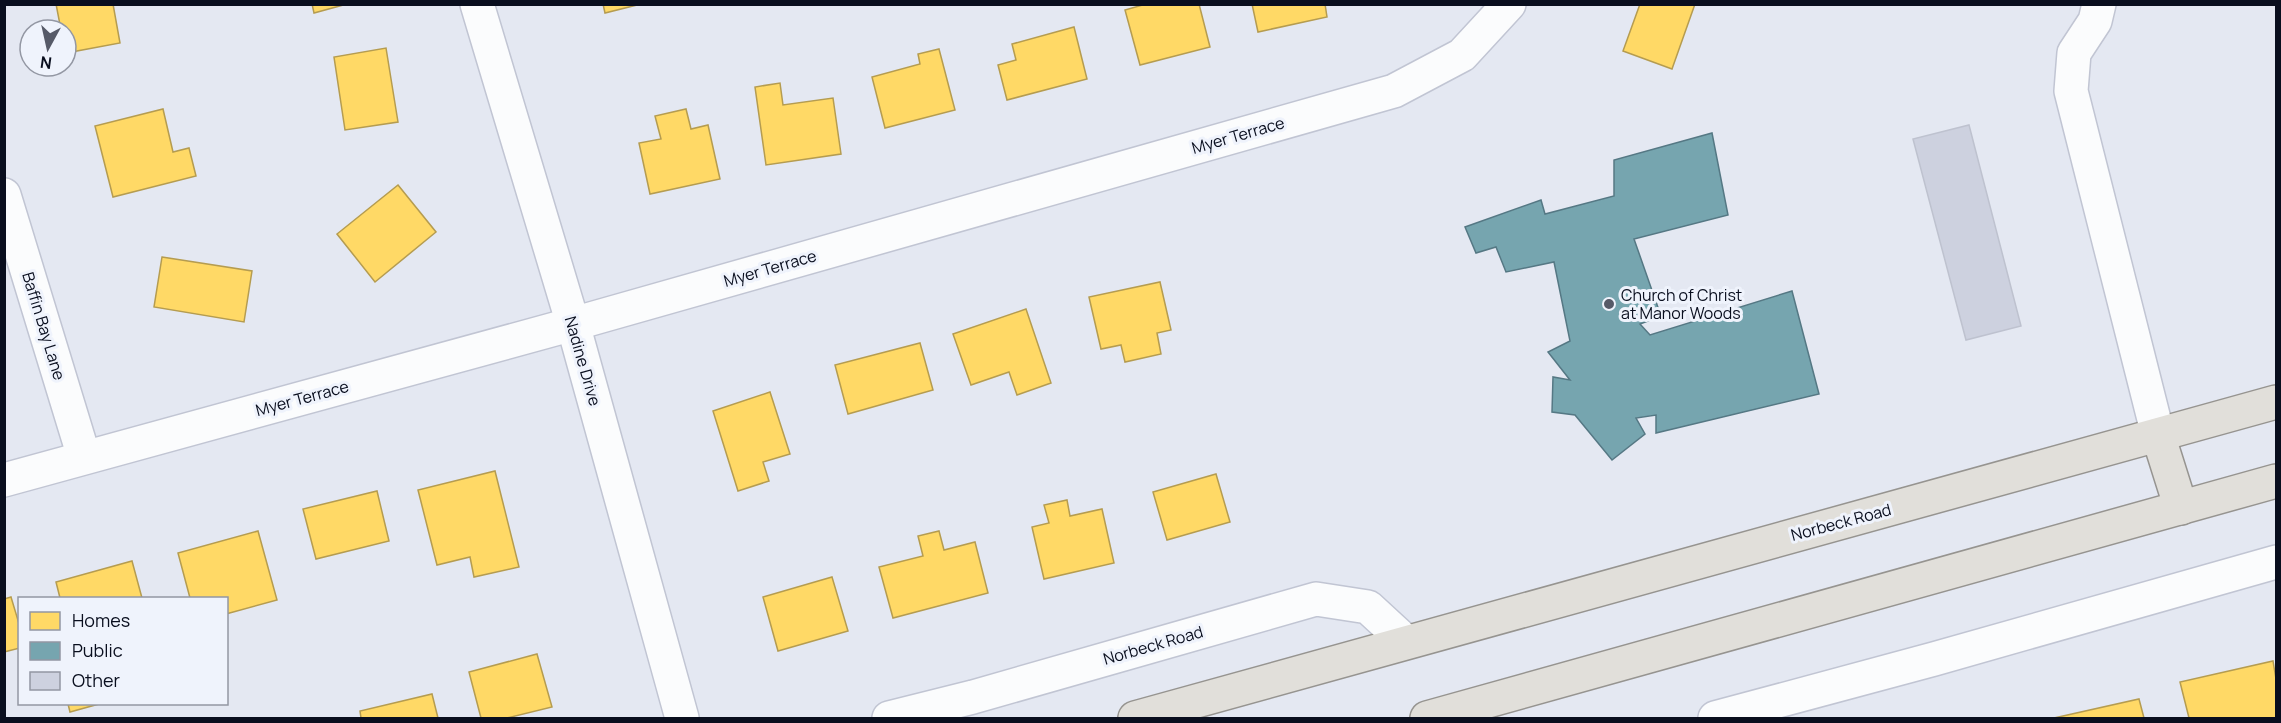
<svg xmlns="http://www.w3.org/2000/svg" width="2281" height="723" viewBox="0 0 2281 723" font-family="Manrope,sans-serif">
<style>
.homes{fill:#ffd966;stroke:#b59c50;stroke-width:1.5}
.public{fill:#76a5af;stroke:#557884;stroke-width:1.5}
.building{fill:#cdd1df;stroke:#bec2cf;stroke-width:1.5}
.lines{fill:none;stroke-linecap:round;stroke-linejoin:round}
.minor-casing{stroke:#c1c5d3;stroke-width:36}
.major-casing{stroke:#969490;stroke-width:36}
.minor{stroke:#fbfcfd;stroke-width:33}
.major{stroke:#e1dfda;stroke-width:33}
.poi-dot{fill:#565a68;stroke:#eff3fc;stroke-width:2}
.labels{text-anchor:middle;stroke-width:6;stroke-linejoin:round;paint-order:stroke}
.street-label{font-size:16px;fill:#090e1e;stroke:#eff3fc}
.poi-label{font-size:16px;fill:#090e1e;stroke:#eff3fc;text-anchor:start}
</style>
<rect width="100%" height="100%" fill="#e4e8f2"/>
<!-- homes -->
<g class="homes">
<polygon points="56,4 113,4 120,43 66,53 66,30 61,30"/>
<polygon points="312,4 347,4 314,13"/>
<polygon points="603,4 641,4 605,13"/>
<polygon points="1146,4 1199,4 1210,47 1140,65 1125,10"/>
<polygon points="1252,4 1325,4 1327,17 1258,32"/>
<polygon points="1640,4 1695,4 1672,69 1623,51"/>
<polygon points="1074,27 1087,79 1007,100 998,65 1016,60 1012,44"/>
<polygon points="386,48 398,122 345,130 334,57"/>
<polygon points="939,49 955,110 885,128 872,77 920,64 918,54"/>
<polygon points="780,83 783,105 833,98 841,154 766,165 755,87"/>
<polygon points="163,109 173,152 189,148 196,176 113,197 95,126"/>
<polygon points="686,109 691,129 708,125 720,179 650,194 639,143 661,139 655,116"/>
<polygon points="398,185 436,232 375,282 337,234"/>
<polygon points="162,257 252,271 244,322 154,307"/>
<polygon points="1160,282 1171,330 1157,333 1161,354 1125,362 1121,345 1101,349 1089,297"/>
<polygon points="1026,309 1051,383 1017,395 1009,372 971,385 953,334"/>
<polygon points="920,343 933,390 848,414 835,365"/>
<polygon points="770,392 790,454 763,462 769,481 738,491 713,411"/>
<polygon points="495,471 519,567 474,577 470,557 437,565 418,490"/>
<polygon points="1216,474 1230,522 1167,540 1153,492"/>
<polygon points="377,491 389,541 316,559 303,509"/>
<polygon points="1067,500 1070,516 1102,509 1114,563 1044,579 1032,527 1049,523 1044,505"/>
<polygon points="258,531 277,600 226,614 226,598 190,598 178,553"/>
<polygon points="939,531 944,550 975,542 988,593 893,618 879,567 923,556 918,536"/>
<polygon points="132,561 142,598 60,598 56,582"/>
<polygon points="832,577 848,631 778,651 763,597"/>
<polygon points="11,597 20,627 20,648 4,652 4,599"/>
<polygon points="537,654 552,707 507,718 481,718 469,672"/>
<polygon points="2273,661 2276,679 2276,718 2189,718 2180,682"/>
<polygon points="432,694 438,718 361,718 360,711"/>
<polygon points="2139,699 2144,718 2054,718"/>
<polygon points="68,704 99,704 70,712"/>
</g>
<!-- public -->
<polygon class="public" points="1712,133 1728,215 1634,239 1661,316 1640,324 1650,335 1792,291 1819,394 1656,433 1656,415 1636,418 1645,434 1612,460 1575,415 1552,412 1553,377 1570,380 1548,352 1570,341 1554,262 1506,272 1496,247 1476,253 1465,227 1541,200 1545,214 1614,196 1614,160"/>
<!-- building -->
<polygon class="building" points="1969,125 2021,326 1966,340 1913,139"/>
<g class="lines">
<defs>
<g id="minor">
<polyline points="477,4 573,324 682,718"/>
<polyline points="2099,4 2095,21 2074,53 2071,91 2158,435"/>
<polyline points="4,195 84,457"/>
<polyline points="4,480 573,324 1394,91 1462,55 1509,4"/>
<polyline points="889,718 973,697 1316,599 1368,607 1406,642"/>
<polyline points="1715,718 1934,659 2276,562"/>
</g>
<g id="major">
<polyline points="2158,435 2181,508"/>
<polyline points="1135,718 2276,402"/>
<polyline points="1427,718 2276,481"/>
</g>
</defs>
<!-- minor casing -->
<use href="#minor" class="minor-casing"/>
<!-- major casing -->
<use href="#major" class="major-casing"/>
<!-- minor -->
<use href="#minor" class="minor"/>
<!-- major -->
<use href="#major" class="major"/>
</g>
<!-- markers -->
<circle class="poi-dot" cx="1609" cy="304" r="6"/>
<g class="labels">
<!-- street labels -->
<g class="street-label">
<text transform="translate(1238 135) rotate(-16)" y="6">Myer Terrace</text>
<text transform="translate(770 268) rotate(-16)" y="6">Myer Terrace</text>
<text transform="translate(44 326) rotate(73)" y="6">Baffin Bay Lane</text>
<text transform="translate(583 361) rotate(74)" y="6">Nadine Drive</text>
<text transform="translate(302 398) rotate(-15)" y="6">Myer Terrace</text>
<text transform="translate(1841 522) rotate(-15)" y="6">Norbeck Road</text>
<text transform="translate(1153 645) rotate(-16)" y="6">Norbeck Road</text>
</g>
<!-- poi labels -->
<g class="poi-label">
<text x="1621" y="301">Church of Christ<tspan x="1621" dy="18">at Manor Woods</tspan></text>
</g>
</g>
<!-- border -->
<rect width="2281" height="723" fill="none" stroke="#090e1e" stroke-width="12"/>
<!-- legend -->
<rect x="18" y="597" width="210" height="108" fill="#eff3fc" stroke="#9397a3" stroke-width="1.5"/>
<rect x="30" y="612" width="30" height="18" fill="#ffd966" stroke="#9397a3" stroke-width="1.5"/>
<text x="72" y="627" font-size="18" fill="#090e1e">Homes</text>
<rect x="30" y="642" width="30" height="18" fill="#76a5af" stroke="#9397a3" stroke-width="1.5"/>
<text x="72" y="657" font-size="18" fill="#090e1e">Public</text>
<rect x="30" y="672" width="30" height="18" fill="#cdd1df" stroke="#9397a3" stroke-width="1.5"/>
<text x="72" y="687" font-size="18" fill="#090e1e">Other</text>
<!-- north arrow -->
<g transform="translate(48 48) rotate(188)"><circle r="28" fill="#eff3fc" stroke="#9397a3" stroke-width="1.5"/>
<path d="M0-4.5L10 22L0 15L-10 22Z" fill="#565a68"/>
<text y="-9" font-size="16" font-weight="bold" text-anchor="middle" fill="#090e1e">N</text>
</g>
</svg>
